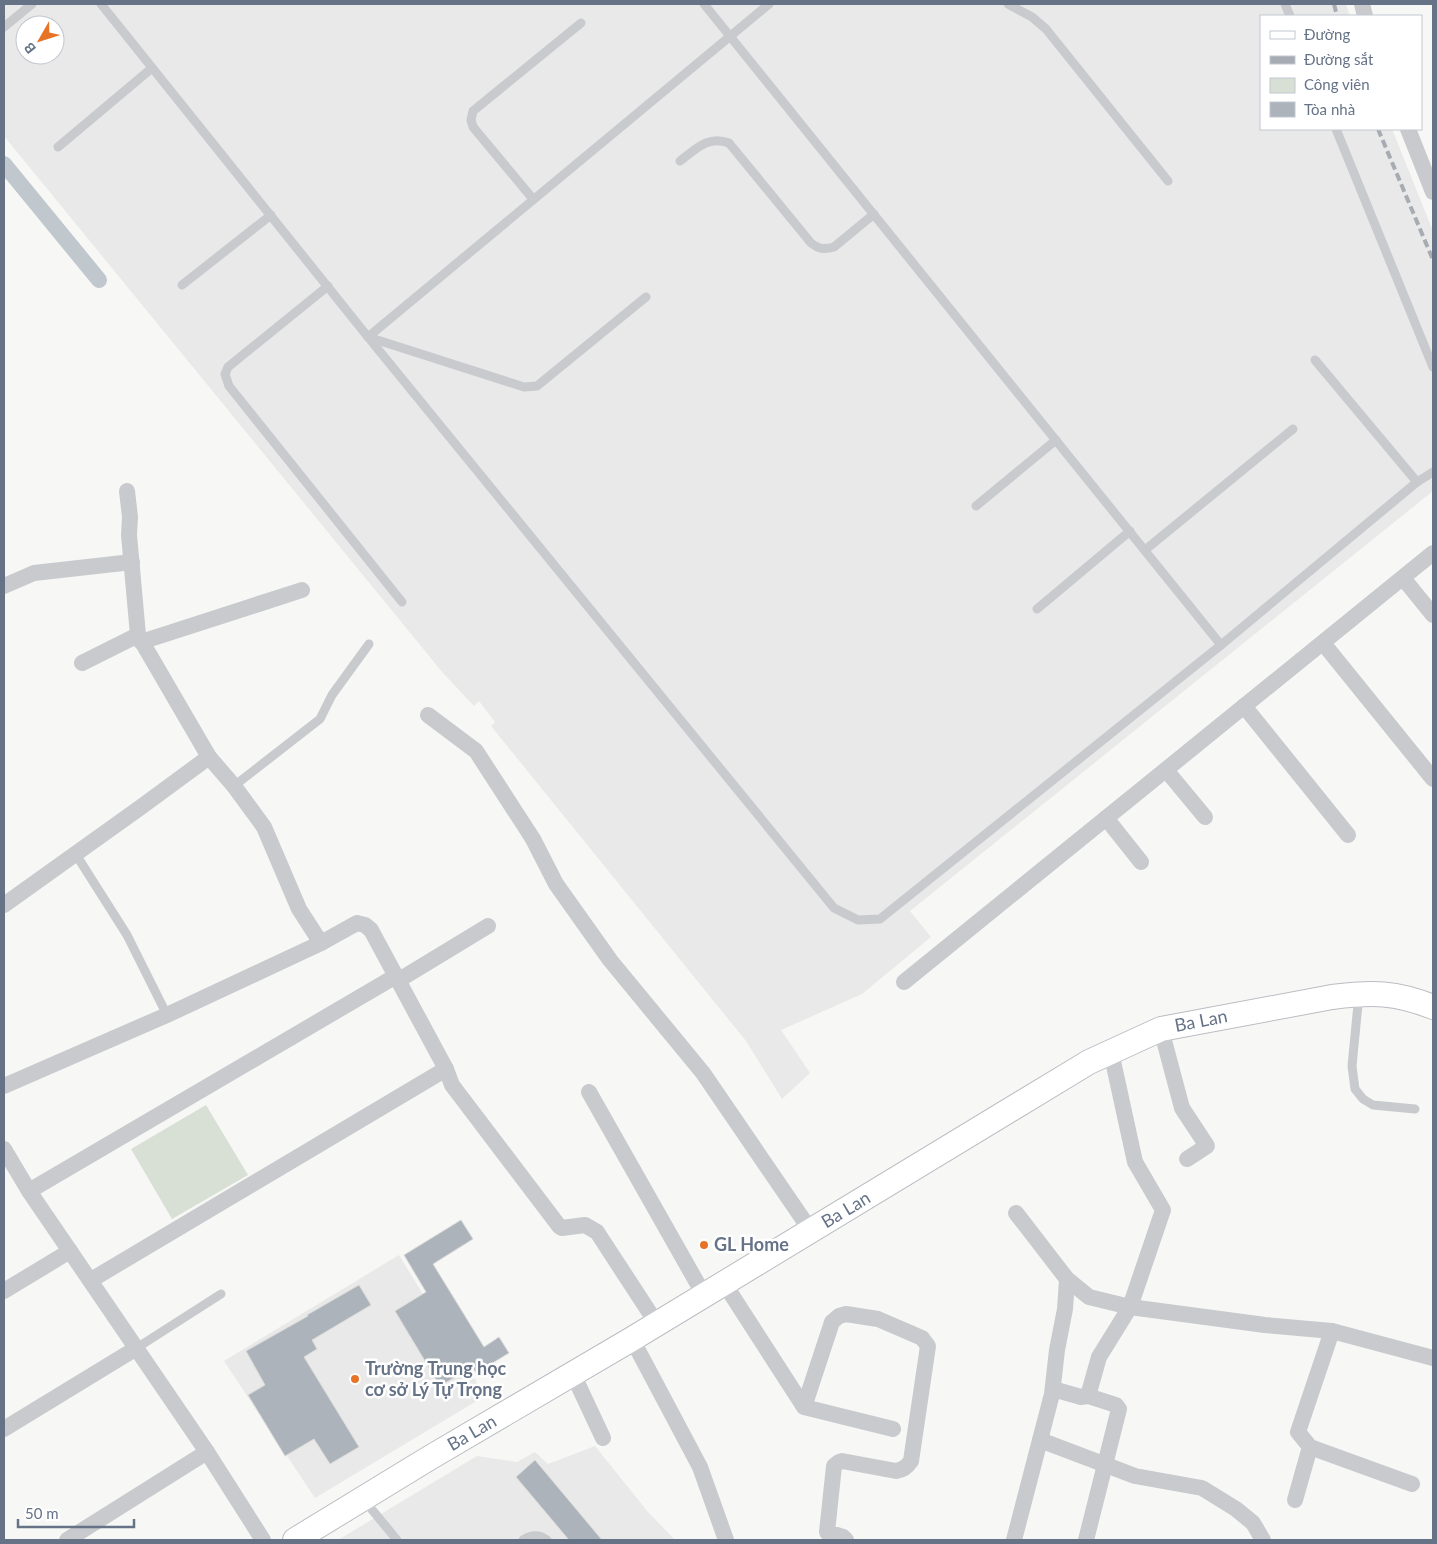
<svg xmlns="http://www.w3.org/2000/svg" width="1437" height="1544" viewBox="0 0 1437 1544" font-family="Lato,sans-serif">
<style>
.built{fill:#e8e9e8;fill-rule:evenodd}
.green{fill:#d8e0d6}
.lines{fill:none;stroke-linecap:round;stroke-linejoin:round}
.canal{stroke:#c0c8ce;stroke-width:16}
.building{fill:#acb3ba;stroke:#d9dad7}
.secondary-casing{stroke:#babdc3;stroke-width:26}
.lane{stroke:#c8cace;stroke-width:9}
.street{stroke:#c8cace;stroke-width:16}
.secondary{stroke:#fff;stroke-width:24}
.rail{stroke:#a7acb3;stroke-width:4;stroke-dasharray:8 4;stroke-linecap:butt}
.poi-dot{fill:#e77426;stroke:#fff;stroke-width:2}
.labels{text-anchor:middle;stroke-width:5;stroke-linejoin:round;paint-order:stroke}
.street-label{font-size:18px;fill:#667387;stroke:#fff}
.poi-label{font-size:18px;font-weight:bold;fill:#667387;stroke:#fff;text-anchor:start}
</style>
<rect width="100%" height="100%" fill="#f7f8f5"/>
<!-- built -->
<g class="built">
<path d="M4,4H1346L1350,16H1261V129H1392L1433,231V491L910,911L931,937L862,994L781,1030L810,1073L782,1099L746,1041L491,726L495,722L479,701L474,706L443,673L4,136ZM25,25H55V55H25Z"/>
<polygon points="399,1255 485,1396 315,1498 224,1361"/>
<polygon points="595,1446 648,1512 675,1540 338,1540 477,1456 517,1462 535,1452 548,1464"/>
</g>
<!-- green -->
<polygon class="green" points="206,1105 248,1175 172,1219 131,1149"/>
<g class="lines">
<!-- canal -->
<polyline class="canal" points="4,164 99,280"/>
</g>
<!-- building -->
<g class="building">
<polygon points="461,1220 473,1239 433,1264 484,1347 499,1337 509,1353 476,1373 472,1367 440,1386 395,1311 426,1292 404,1255"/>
<polygon points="359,1285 371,1305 312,1340 317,1349 304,1357 359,1447 330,1464 314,1439 285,1456 248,1395 265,1385 246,1351 308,1316 307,1315"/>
<polygon points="535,1460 602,1540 569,1540 516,1477"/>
</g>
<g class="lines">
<defs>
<path id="secondary" d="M295,1540L431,1457L632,1339L1089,1062L1161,1029L1332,997C1373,992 1395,992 1433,1007"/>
</defs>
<!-- secondary casing -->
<use href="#secondary" class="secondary-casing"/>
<!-- lane -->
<g class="lane">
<polyline points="101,4 368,337 834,908 858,920 880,919 1221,645 1417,482 1433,472"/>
<polyline points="704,4 1221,645"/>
<polyline points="1008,4 1032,17 1046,29 1168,181"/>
<polyline points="1285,4 1290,16"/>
<polyline points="4,27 32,4"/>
<polyline points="1336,129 1433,367"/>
<polyline points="58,147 152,68"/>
<path d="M680,161C696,149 708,135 729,143L811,243C819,249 824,250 834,247L874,214"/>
<polyline points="533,199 473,127 471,120 473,111 581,23"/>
<polyline points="182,285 271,215"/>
<polyline points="328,286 228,367 225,374 229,386 402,602"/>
<polyline points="368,337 769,4"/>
<polyline points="368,337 524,387 537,386 646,297"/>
<polyline points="1315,360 1417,482"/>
<polyline points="976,506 1056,440"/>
<polyline points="1145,550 1293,429"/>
<polyline points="1037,609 1130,531"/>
<polyline points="234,786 320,719 332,695 369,644"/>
<polyline points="75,853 127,935 167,1015"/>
<polyline points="1359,994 1352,1066 1355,1089 1363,1099 1373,1105 1415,1109"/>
<polyline points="135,1349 221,1294"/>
<polyline points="364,1500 397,1540"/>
<path d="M523,1540C532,1534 539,1534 547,1540"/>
</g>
<!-- street -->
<g class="street">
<polyline points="1362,4 1365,16"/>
<polyline points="1408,129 1433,192"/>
<polyline points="127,491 130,517 129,535 138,635"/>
<polyline points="1403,578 1433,615"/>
<polyline points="4,586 34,573 132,562"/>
<polyline points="141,642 302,590"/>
<polyline points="1323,643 1433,779"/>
<polyline points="82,663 138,635 209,757 234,786 264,827 299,909 321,943 357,923 365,925 371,930 446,1069 452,1085 559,1226 562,1228 585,1225 597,1232 657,1324"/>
<polyline points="1244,706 1348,835"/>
<polyline points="428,715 476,751 533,839 556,884 610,960 703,1073 811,1231"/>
<polyline points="1166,770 1205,817"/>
<polyline points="1106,818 1141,862"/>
<polyline points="4,905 141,807 209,757"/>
<polyline points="399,980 488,926"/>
<polyline points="904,982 1433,553"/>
<polyline points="1161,1029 1182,1108 1207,1146 1187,1159"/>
<polyline points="4,1086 167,1015 321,943"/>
<polyline points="589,1092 704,1295"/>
<polyline points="4,1149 29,1191 207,1452 263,1540"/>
<polyline points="29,1191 396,976"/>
<polyline points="1016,1213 1067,1279 1089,1297 1130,1307 1265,1325 1332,1331 1433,1358"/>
<polyline points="91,1280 446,1069"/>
<polyline points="724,1283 804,1407 893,1429"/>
<polyline points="4,1291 70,1251"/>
<polyline points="632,1339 700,1467 726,1540"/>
<polyline points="573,1374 603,1438"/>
<polyline points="1053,1389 1081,1397 1088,1396 1116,1405 1119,1409 1086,1540"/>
<polyline points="1088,1396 1099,1357 1130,1307 1163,1210 1135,1162 1111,1052"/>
<path d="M804,1407L832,1322L839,1316L846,1314L878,1319L922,1338L928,1346L911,1461C907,1467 903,1470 896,1471L842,1461L839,1462L834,1466L827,1532L843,1537L846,1540"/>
<polyline points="4,1429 135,1349"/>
<polyline points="1040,1440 1135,1476 1202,1488 1236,1509 1253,1523 1263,1540"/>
<polyline points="1310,1447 1412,1484"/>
<polyline points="1295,1500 1310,1447 1298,1432 1332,1331"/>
<polyline points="67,1540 207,1452"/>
<polyline points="1014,1540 1052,1394 1057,1350 1065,1309 1067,1279"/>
</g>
<!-- secondary -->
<use href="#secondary" class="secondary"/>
<!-- rail -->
<g class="rail">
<polyline points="1334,4 1337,16"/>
<polyline points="1378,129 1433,260"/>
</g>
</g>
<!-- markers -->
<g class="poi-dot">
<circle cx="704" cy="1245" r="5"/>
<circle cx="355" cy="1379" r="5"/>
</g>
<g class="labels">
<!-- street labels -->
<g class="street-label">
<text transform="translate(1201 1021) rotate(-11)" y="6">Ba Lan</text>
<text transform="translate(846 1210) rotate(-31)" y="6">Ba Lan</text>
<text transform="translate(472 1433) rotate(-30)" y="6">Ba Lan</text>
</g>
<!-- poi labels -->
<g class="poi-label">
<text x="714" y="1251">GL Home</text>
<text x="365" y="1375">Trường Trung học<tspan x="365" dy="21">cơ sở Lý Tự Trọng</tspan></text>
</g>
</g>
<!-- border -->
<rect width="1437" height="1544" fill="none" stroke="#667387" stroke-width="10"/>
<!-- legend -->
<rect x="1260" y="15" width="162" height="115" fill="#ffffff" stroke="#c2c7cf"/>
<rect x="1270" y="31" width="25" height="8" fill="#ffffff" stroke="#c2c7cf"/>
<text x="1304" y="40" font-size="15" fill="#667387">Đường</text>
<rect x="1270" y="56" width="25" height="8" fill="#a7acb3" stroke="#c2c7cf"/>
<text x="1304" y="65" font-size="15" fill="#667387">Đường sắt</text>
<rect x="1270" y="78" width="25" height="15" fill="#d8e0d6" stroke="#c2c7cf"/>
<text x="1304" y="90" font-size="15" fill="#667387">Công viên</text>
<rect x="1270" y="102" width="25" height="15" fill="#acb3ba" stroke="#c2c7cf"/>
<text x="1304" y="115" font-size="15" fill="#667387">Tòa nhà</text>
<!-- north arrow -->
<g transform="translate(40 40) rotate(231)"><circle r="24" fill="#ffffff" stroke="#c2c7cf"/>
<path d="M0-4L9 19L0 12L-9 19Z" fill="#e77426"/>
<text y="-8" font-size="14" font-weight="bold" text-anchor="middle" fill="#667387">B</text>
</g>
<!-- scale -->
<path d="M18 1519v8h116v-8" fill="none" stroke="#667387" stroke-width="2.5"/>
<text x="25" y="1519" font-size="15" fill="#667387" stroke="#ffffff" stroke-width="4" paint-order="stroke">50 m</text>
</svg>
